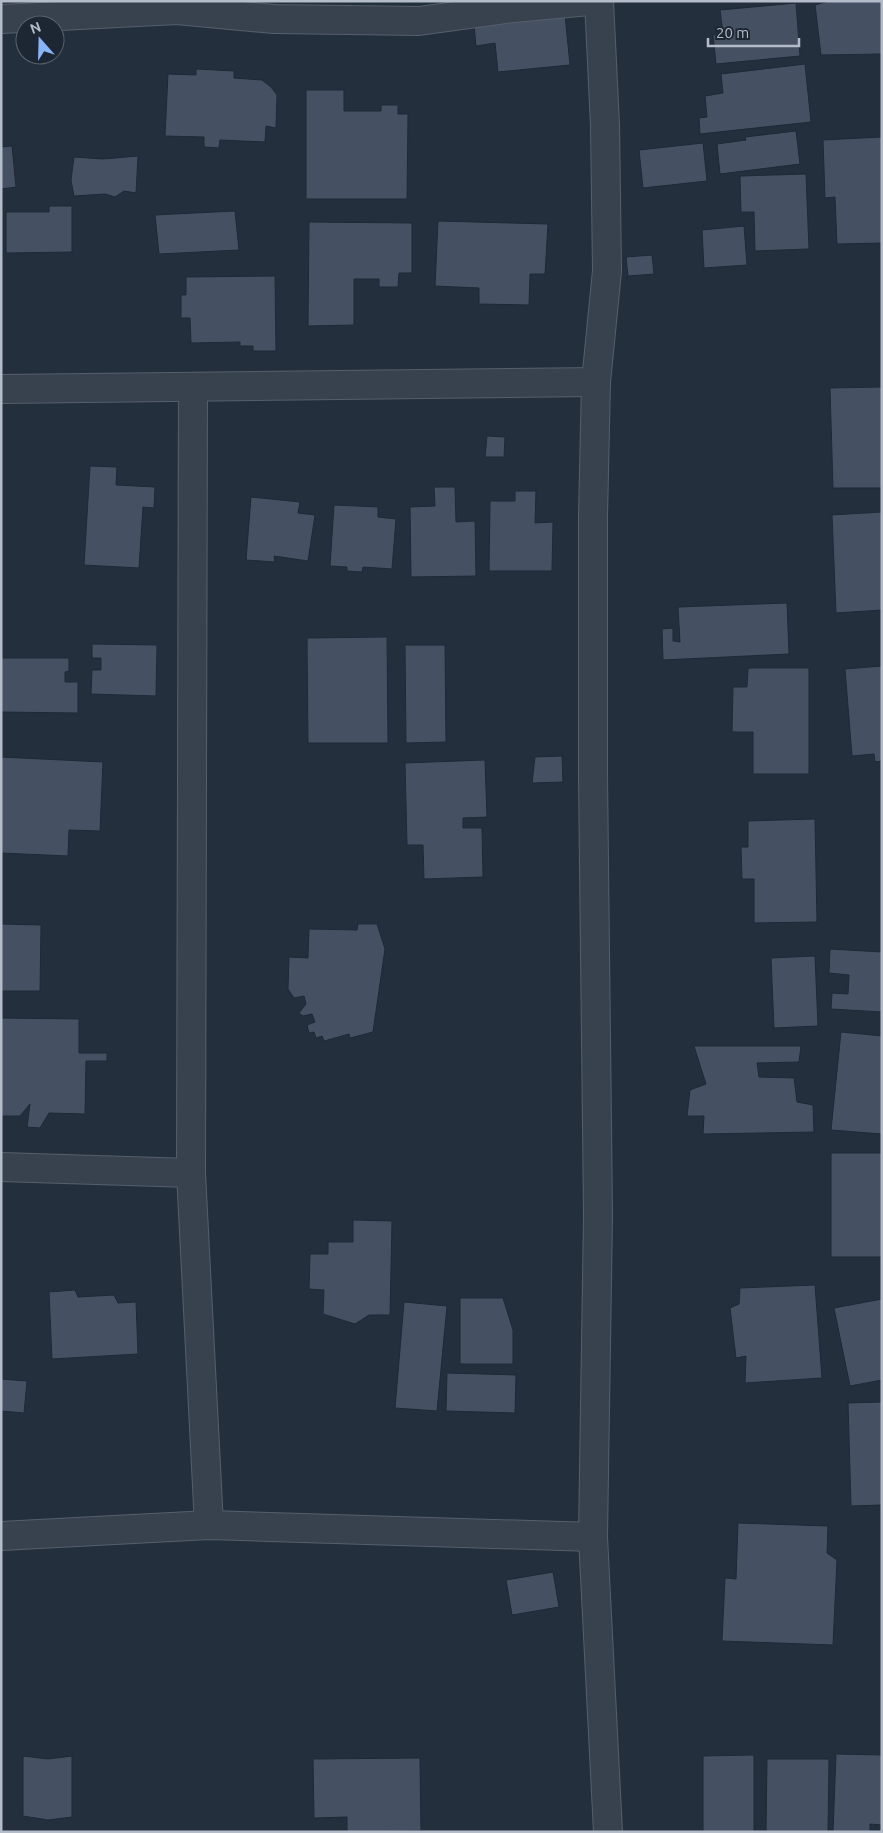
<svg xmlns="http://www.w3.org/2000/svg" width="883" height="1833" viewBox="0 0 883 1833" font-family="Ubuntu,sans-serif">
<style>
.building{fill:#455162;stroke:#1f2835}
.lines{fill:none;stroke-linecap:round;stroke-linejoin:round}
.street-casing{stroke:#565f6c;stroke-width:30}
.street{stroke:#38414e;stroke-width:28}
</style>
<rect width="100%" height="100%" fill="#242f3e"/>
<!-- building -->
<g class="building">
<polygon points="829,1 882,1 882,54 821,55 815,5"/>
<polygon points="796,3 800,56 716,64 713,35 723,34 720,10"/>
<polygon points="565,15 570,65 498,72 495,43 476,46 474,25"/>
<polygon points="805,64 811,122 700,134 699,118 707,117 705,96 723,93 721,74"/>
<polygon points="196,69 234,71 234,78 262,80 271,87 277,95 276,128 266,126 265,142 220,140 219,148 204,147 204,137 165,136 168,74 196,75"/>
<polygon points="306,90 344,90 344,111 381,111 381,105 398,105 398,114 408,114 407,199 306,199"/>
<polygon points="796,131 800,164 720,174 717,144 746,140 745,137"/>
<polygon points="882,137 882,243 837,244 835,197 825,198 823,140"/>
<polygon points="703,143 707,181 643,188 639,150"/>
<polygon points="12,146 16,187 1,189 1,147"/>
<polygon points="138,156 136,193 124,191 115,197 105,194 74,196 71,180 74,157 103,159"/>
<polygon points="806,174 809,249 755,251 754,212 741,212 740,176"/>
<polygon points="49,206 72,206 72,252 6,253 6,212 49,212"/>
<polygon points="235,211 239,250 159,254 155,215"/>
<polygon points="438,221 548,224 545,274 530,274 529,305 479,304 479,288 435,286"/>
<polygon points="309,222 412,223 412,273 399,273 398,287 379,287 379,279 354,279 354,325 308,326"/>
<polygon points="744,226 747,265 704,268 702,230"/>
<polygon points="652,255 654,274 628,276 626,257"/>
<polygon points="275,276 276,351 253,351 253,346 240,346 240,342 191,343 190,318 181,318 181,295 186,295 186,277"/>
<polygon points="882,387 882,488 833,488 830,388"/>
<polygon points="487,436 505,437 504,457 485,457"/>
<polygon points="90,466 117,467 116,485 155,487 154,508 143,507 139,568 84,565"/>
<polygon points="434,487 455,487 456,522 475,521 476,576 411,577 410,507 435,506"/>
<polygon points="515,491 536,491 535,523 553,522 552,571 489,571 490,501 515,501"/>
<polygon points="251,497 300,502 298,513 315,515 308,561 274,556 275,562 246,560"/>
<polygon points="334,505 378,507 378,517 396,519 392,569 363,567 362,572 347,571 347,567 330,566"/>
<polygon points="882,512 882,610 836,613 832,515"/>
<polygon points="787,603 789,654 663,660 662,629 673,628 673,641 680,642 678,607"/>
<polygon points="387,637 388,743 308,743 307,638"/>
<polygon points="92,644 157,645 156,696 91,694 92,670 101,670 101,658 92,658"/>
<polygon points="405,645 445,645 446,742 406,743"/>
<polygon points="1,658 69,658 69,671 65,672 65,682 78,682 78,713 1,712"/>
<polygon points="882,666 882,761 875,762 874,754 852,756 845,669"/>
<polygon points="748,668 809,668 809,774 753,774 753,732 732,732 733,687 747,687"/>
<polygon points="562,756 563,782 532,783 535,757"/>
<polygon points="1,757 103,762 100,831 69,830 68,856 1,853"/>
<polygon points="485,760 487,817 463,818 463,828 482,828 483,877 424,879 423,845 407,845 405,763"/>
<polygon points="815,819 817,922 754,923 754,879 742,879 741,847 748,847 748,821"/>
<polygon points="1,924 41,925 40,991 1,991"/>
<polygon points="358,924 377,924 385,949 373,1032 350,1038 349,1034 324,1041 322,1036 316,1038 314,1032 309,1033 307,1025 315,1022 312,1014 303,1016 299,1013 306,1004 304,996 294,998 288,989 289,957 308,958 309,929 357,930"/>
<polygon points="830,949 882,952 882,1012 831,1009 832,993 848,994 849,975 829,973"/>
<polygon points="815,956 818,1026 774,1028 771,958"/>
<polygon points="1,1018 79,1019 79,1053 107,1053 107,1061 86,1061 85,1114 49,1113 40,1128 27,1127 30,1104 20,1116 1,1116"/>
<polygon points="841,1032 882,1036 882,1134 831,1130"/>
<polygon points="694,1046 801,1046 799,1062 757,1063 759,1077 794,1078 797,1102 813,1105 814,1132 703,1134 704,1116 687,1116 690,1090 706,1084"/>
<rect x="831" y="1153" width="51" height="104"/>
<polygon points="353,1220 392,1221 390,1315 369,1315 355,1324 323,1314 324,1290 309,1289 310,1254 328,1254 328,1242 353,1242"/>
<polygon points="815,1285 822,1378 745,1383 746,1356 736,1358 730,1308 739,1304 740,1288"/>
<polygon points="75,1290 78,1297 114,1295 118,1303 136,1302 138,1354 52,1359 49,1292"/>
<polygon points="460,1298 503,1298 513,1330 513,1364 460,1364"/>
<polygon points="882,1299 882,1380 850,1386 834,1308"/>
<polygon points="404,1302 447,1306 437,1411 395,1408"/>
<polygon points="447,1373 516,1375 515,1413 446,1411"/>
<polygon points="1,1379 27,1381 24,1413 1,1411"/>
<polygon points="882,1402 882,1505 851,1506 848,1403"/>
<polygon points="738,1523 828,1526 827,1553 837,1560 833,1645 722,1641 725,1578 736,1579"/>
<polygon points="553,1572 559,1607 512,1615 506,1580"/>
<polygon points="836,1754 882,1755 882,1825 870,1824 870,1832 833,1832"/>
<polygon points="754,1755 754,1832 703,1832 703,1756"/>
<polygon points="23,1756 48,1759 72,1756 72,1817 48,1820 23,1816"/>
<polygon points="420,1758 421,1831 347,1832 347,1817 314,1818 313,1759"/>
<polygon points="767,1759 829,1759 828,1832 766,1832"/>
</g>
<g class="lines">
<defs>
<g id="street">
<polyline points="599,1 605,125 607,271 596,382 593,517 593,775 598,1215 593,1537 608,1832"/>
<polyline points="1,19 177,10 274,19 419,21 513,8 589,1"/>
<polyline points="193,387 191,1173 209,1525"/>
<polyline points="1,389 596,382"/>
<polyline points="1,1167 191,1173"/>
<polyline points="1,1536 209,1525 593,1537"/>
</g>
</defs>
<!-- street casing -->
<use href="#street" class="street-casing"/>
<!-- street -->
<use href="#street" class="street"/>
</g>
<!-- border -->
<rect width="883" height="1833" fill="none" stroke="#b4bcc9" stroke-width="5"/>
<!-- north arrow -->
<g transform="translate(40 40) rotate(340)"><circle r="24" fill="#1d2633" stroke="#59626f"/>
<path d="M0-4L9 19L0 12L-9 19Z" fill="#8ab4f8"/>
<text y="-8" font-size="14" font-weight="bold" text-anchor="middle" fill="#b4bcc9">N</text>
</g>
<!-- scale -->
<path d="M708 38v8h91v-8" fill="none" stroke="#b4bcc9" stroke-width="2.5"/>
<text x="716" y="38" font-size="15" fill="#b4bcc9" stroke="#1d2633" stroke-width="4" paint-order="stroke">20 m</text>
</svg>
